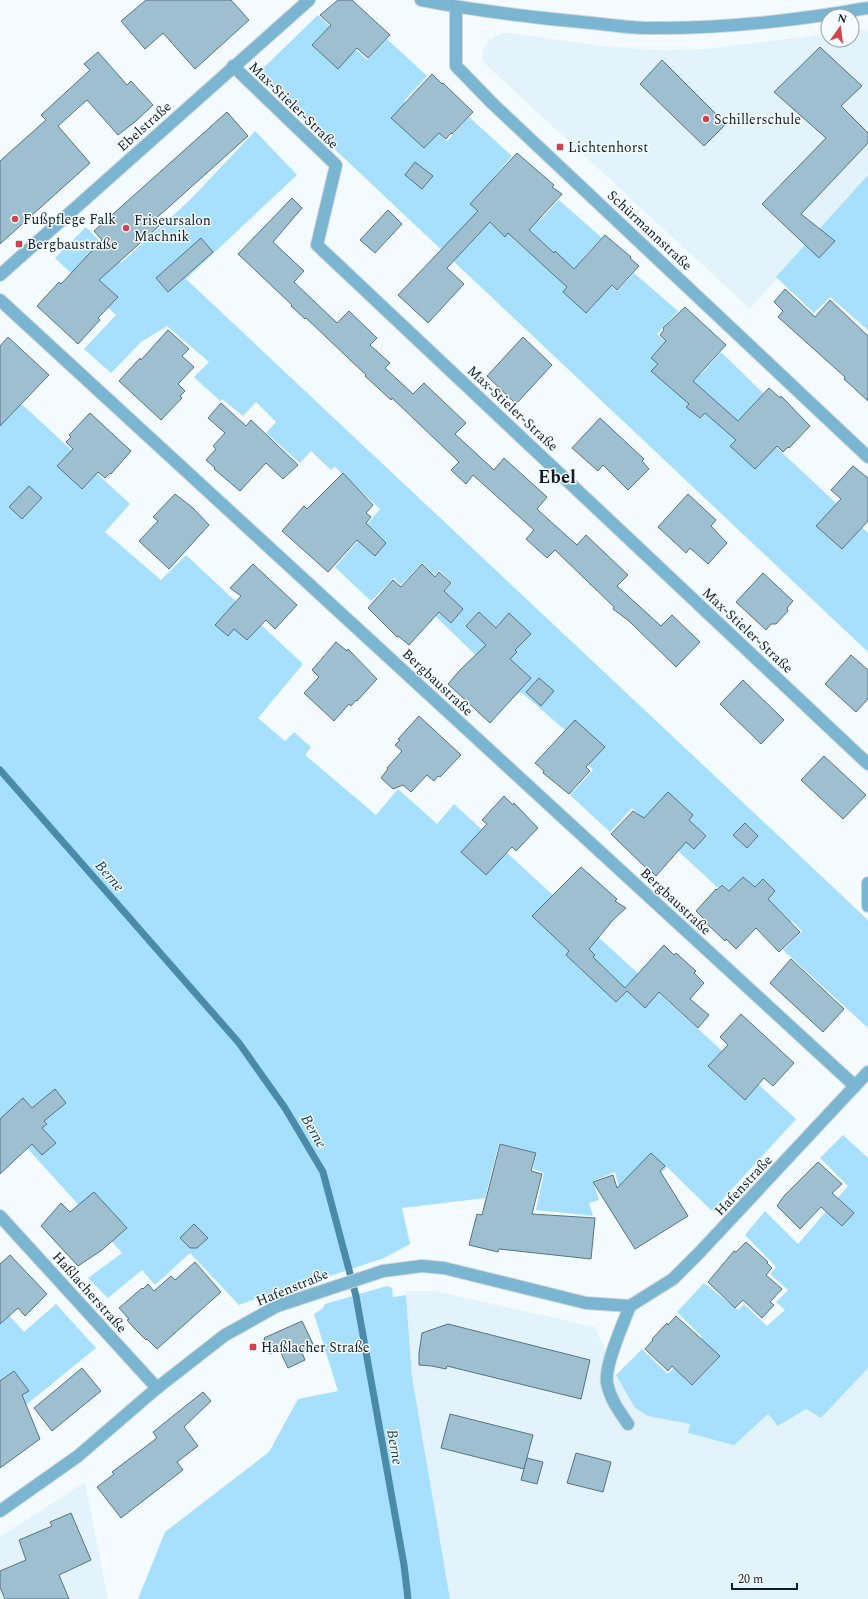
<svg xmlns="http://www.w3.org/2000/svg" width="868" height="1599" viewBox="0 0 868 1599" font-family="Spectral,serif">
<style>
.built{fill:#e2f3fc}
.green{fill:#a6e0fe}
.lines{fill:none;stroke-linecap:round;stroke-linejoin:round}
.stream{stroke:#4a8baa;stroke-width:7}
.building{fill:#9ebfd0;stroke:#557484}
.minor-casing{stroke:#d0d7dc;stroke-width:14}
.minor{stroke:#7ab5d2;stroke-width:12}
.poi-dot{fill:#d3434d;stroke:#f4fbff;stroke-width:1.5}
.labels{text-anchor:middle;stroke-width:3;stroke-linejoin:round;paint-order:stroke}
.street-label{font-size:14px;fill:#111d24;stroke:#f4fbff}
.poi-label{font-size:14px;fill:#111d24;stroke:#f4fbff;text-anchor:start}
.water-label{font-size:15px;font-style:italic;fill:#183f51;stroke:#f4fbff}
.district-label{font-size:18px;font-weight:bold;fill:#111d24;stroke:#f4fbff}
</style>
<rect width="100%" height="100%" fill="#f4fbff"/>
<!-- built -->
<g class="built">
<polygon points="861,29 868,32 868,175 750,309 483,62 482,56 484,48 489,41 501,33 510,33 600,46 657,50 705,49 828,34 828,40 852,40 852,31"/>
<polygon points="406,1291 435,1291 595,1327 616,1375 635,1408 648,1416 690,1424 688,1432 768,1414 779,1426 806,1409 821,1418 868,1368 868,1599 450,1599 412,1377"/>
<polygon points="85,1482 108,1599 0,1599 0,1537"/>
</g>
<!-- green -->
<g class="green">
<polygon points="318,15 367,60 387,39 427,76 404,101 447,141 469,117 512,156 494,177 540,220 559,200 602,238 583,258 617,291 634,273 678,311 657,334 701,374 721,352 764,394 743,416 868,533 868,652 256,75"/>
<polygon points="255,131 297,175 186,279 868,920 868,1028 783,950 802,931 792,921 773,939 737,897 722,884 718,888 632,808 610,832 570,795 593,770 560,737 565,730 521,692 512,698 491,670 428,609 452,583 439,570 435,575 422,563 401,585 394,578 371,601 335,567 357,542 355,539 380,509 335,467 331,470 311,451 300,463 266,433 276,422 256,402 243,416 222,399 220,401 194,377 209,362 167,326 141,342 111,373 84,349 116,315 55,258 86,227 121,263 190,200"/>
<polygon points="868,175 868,330 830,297 814,313 776,277"/>
<polygon points="0,384 130,504 105,532 161,580 186,555 303,664 258,718 285,741 294,732 311,747 305,755 376,815 398,789 437,824 454,804 796,1119 712,1211 667,1167 652,1182 621,1195 615,1172 593,1181 599,1200 589,1203 593,1216 536,1210 544,1173 533,1169 537,1153 499,1143 485,1198 402,1208 410,1244 384,1258 327,1277 298,1283 239,1305 190,1253 155,1285 142,1270 108,1298 88,1278 122,1253 0,1118"/>
<polygon points="843,1135 868,1158 868,1368 821,1418 806,1409 778,1426 768,1414 734,1445 688,1433 690,1424 648,1416 635,1408 616,1375 642,1349 668,1374 702,1337 677,1312 704,1283 738,1310 744,1304 767,1326 785,1310 776,1302 788,1290 770,1274 776,1267 745,1235 765,1211 798,1244 848,1186 820,1158"/>
<polygon points="387,1286 392,1288 393,1297 406,1295 412,1377 450,1599 138,1599 165,1532 269,1452 298,1399 338,1391 314,1314 322,1309 325,1304"/>
<polygon points="56,1304 96,1348 0,1426 0,1305 24,1332"/>
</g>
<g class="lines">
<!-- stream -->
<polyline class="stream" points="0,770 239,1043 285,1108 323,1172 356,1296 404,1565 408,1599"/>
</g>
<!-- building -->
<g class="building">
<polygon points="146,0 231,0 249,20 195,69 163,33 145,49 121,21"/>
<polygon points="338,0 352,0 390,35 368,58 357,48 338,69 312,45 331,25 320,15"/>
<polygon points="820,47 862,86 841,106 868,133 868,143 801,214 835,241 819,258 762,204 826,138 774,92"/>
<polygon points="98,52 127,85 131,81 153,105 136,121 118,135 87,100 58,126 90,163 0,244 0,161 46,120 41,115 90,70 84,64"/>
<polygon points="662,60 726,124 704,146 640,84"/>
<polygon points="432,74 442,84 443,83 473,112 452,134 451,133 446,139 439,133 424,148 391,118"/>
<polygon points="227,112 248,136 170,206 154,220 159,226 99,280 118,297 98,318 100,320 78,344 37,306 59,282 61,284 102,240 94,231"/>
<polygon points="517,153 554,185 552,187 562,194 529,230 554,253 555,251 574,269 605,235 631,257 630,258 639,266 617,290 612,285 586,313 563,292 567,287 508,233 505,237 490,222 447,268 464,284 428,323 398,295 478,211 470,204"/>
<polygon points="415,162 433,176 422,189 405,175"/>
<polygon points="292,198 302,208 273,242 304,271 294,282 337,323 349,311 377,338 370,345 390,363 385,368 413,394 424,383 466,423 455,434 494,470 504,458 547,497 537,509 550,521 577,545 586,535 628,575 617,586 661,626 672,615 700,642 676,667 629,621 613,609 614,607 555,550 547,558 526,539 534,530 473,475 466,484 451,470 459,462 392,398 391,400 365,376 366,375 306,318 305,319 291,306 292,305 238,254"/>
<polygon points="388,210 402,224 375,253 360,240"/>
<polygon points="201,238 213,252 168,292 156,278"/>
<polygon points="785,289 815,317 830,300 868,336 868,401 844,379 845,377 778,317 783,311 774,302"/>
<polygon points="685,307 726,345 693,381 738,421 769,388 780,398 781,396 810,426 789,448 788,447 783,452 777,446 755,469 730,446 736,440 705,413 700,418 686,407 689,404 651,371 658,364 651,358 666,341 660,335 664,330 663,328"/>
<polygon points="168,330 189,349 182,356 194,367 178,384 185,391 180,396 182,398 161,420 119,381 140,358 141,360"/>
<polygon points="8,337 49,375 0,426 0,346"/>
<polygon points="523,337 552,365 516,404 487,376"/>
<polygon points="221,403 246,426 251,420 298,465 283,479 266,463 240,491 214,469 215,468 206,460 216,449 213,446 225,433 208,418"/>
<polygon points="90,413 131,451 111,474 110,473 105,478 98,472 82,489 57,466 73,449 66,442 71,437 69,435"/>
<polygon points="600,418 644,459 642,461 649,469 628,490 603,465 598,471 572,448"/>
<polygon points="853,466 868,478 868,521 842,549 816,526 841,499 831,490"/>
<polygon points="343,473 373,505 366,513 371,517 366,523 386,543 375,556 357,540 328,572 282,531 304,506 307,509"/>
<polygon points="29,486 42,498 22,519 9,507"/>
<polygon points="175,494 193,508 209,525 169,569 139,541 158,521 153,517"/>
<polygon points="688,494 716,520 711,526 727,543 708,564 690,548 686,553 658,527"/>
<polygon points="253,564 297,605 275,629 266,620 247,640 234,629 228,636 215,625 241,596 230,588"/>
<polygon points="422,564 435,577 439,572 451,583 444,591 463,609 451,623 439,612 409,645 398,636 397,637 368,608 393,580 401,587"/>
<polygon points="763,573 793,601 787,608 788,611 776,624 771,624 766,630 736,602"/>
<polygon points="479,612 496,628 509,613 531,634 515,650 517,652 510,659 531,678 490,723 448,684 460,670 486,645 466,626"/>
<polygon points="336,642 347,651 348,649 377,679 357,701 356,700 351,706 349,704 334,721 304,693 319,677 312,670"/>
<polygon points="851,655 868,670 868,699 856,712 825,684"/>
<polygon points="539,678 554,691 541,706 526,692"/>
<polygon points="743,680 784,720 761,744 720,704"/>
<polygon points="419,716 461,755 440,777 438,776 434,781 427,775 411,792 403,785 393,789 381,778 388,769 387,768 402,751 395,745 400,740 398,739"/>
<polygon points="575,720 605,747 586,767 590,771 569,794 543,773 544,771 535,763"/>
<polygon points="824,756 866,795 843,819 801,780"/>
<polygon points="668,792 693,815 689,820 706,836 694,849 686,842 656,876 647,867 646,868 611,834 633,811 644,818"/>
<polygon points="504,796 513,805 514,803 538,828 516,851 512,847 486,875 461,852 487,824 482,820"/>
<polygon points="745,823 758,836 747,848 733,835"/>
<polygon points="581,867 617,899 615,901 626,908 613,920 589,949 595,955 593,957 625,988 664,945 674,955 676,953 696,971 694,973 704,983 690,999 709,1015 698,1028 659,992 645,1008 627,991 616,1002 566,955 569,951 532,916"/>
<polygon points="743,877 755,887 763,879 775,891 768,899 800,932 779,952 756,928 736,949 726,939 725,941 705,922 706,921 696,911 716,889 717,890 722,885 729,891"/>
<polygon points="791,959 844,1009 823,1032 770,983"/>
<polygon points="741,1014 794,1063 773,1086 764,1078 745,1100 708,1066 728,1045 720,1037"/>
<polygon points="55,1089 66,1103 44,1121 47,1124 42,1128 56,1143 42,1155 32,1144 0,1174 0,1119 23,1098 32,1108"/>
<polygon points="500,1144 536,1153 531,1171 542,1174 532,1214 595,1218 591,1259 499,1249 498,1252 469,1245 477,1214 482,1215"/>
<polygon points="651,1153 665,1166 660,1171 688,1216 635,1249 593,1182 613,1175 617,1188"/>
<polygon points="818,1162 842,1184 832,1193 854,1213 842,1226 821,1207 800,1229 777,1206 784,1196"/>
<polygon points="94,1192 127,1228 102,1250 78,1266 41,1226 61,1203 70,1212"/>
<polygon points="194,1224 208,1238 197,1248 190,1248 180,1238"/>
<polygon points="746,1242 768,1262 767,1263 772,1268 766,1275 782,1289 770,1302 774,1305 762,1318 743,1300 735,1308 708,1282 734,1251 736,1252"/>
<polygon points="10,1255 47,1294 25,1316 18,1308 0,1324 0,1264"/>
<polygon points="195,1262 221,1292 157,1349 147,1339 146,1340 133,1327 127,1320 129,1319 119,1308 142,1288 143,1289 148,1284 154,1291 171,1276 175,1280"/>
<polygon points="676,1316 720,1356 692,1385 672,1366 668,1371 645,1349 653,1340 652,1339 667,1323 668,1325"/>
<polygon points="302,1321 313,1344 301,1350 305,1360 288,1368 279,1349 270,1354 264,1338"/>
<polygon points="448,1324 590,1360 581,1399 447,1366 446,1369 432,1366 419,1365 419,1353 422,1333"/>
<polygon points="82,1368 101,1391 52,1431 34,1408"/>
<polygon points="14,1371 29,1391 22,1395 40,1439 0,1468 0,1381"/>
<polygon points="203,1392 211,1401 184,1427 198,1446 177,1462 183,1470 121,1518 97,1487 114,1474 112,1472 157,1438 153,1432"/>
<polygon points="450,1414 533,1435 524,1469 441,1448"/>
<polygon points="576,1453 611,1462 603,1492 567,1483"/>
<polygon points="527,1458 543,1462 537,1484 521,1480"/>
<polygon points="71,1513 91,1560 59,1575 69,1599 5,1599 0,1587 0,1571 26,1560 19,1540 52,1526 50,1522"/>
</g>
<g class="lines">
<defs>
<g id="minor">
<path d="M421,0C471,10 521,16 572,21C596,23 620,27 644,28C719,29 795,21 868,8"/>
<polyline points="456,7 456,66 493,104 868,457"/>
<polyline points="233,66 336,165 317,245 868,764"/>
<polyline points="0,275 309,0"/>
<polyline points="0,300 855,1086"/>
<polyline points="868,883 868,906"/>
<polyline points="0,1216 157,1388"/>
<path d="M628,1424C619,1411 610,1399 607,1383C604,1366 623,1324 630,1306"/>
<polyline points="0,1511 78,1456 157,1388 225,1335 236,1329 277,1306 383,1271 422,1266 444,1268 586,1303 630,1306 673,1279 700,1252 868,1072"/>
</g>
</defs>
<!-- minor casing -->
<use href="#minor" class="minor-casing"/>
<!-- minor -->
<use href="#minor" class="minor"/>
</g>
<!-- markers -->
<g class="poi-dot">
<circle cx="706" cy="119" r="4"/>
<rect x="556" y="143" width="8" height="8" rx="2"/>
<circle cx="15" cy="219" r="4"/>
<circle cx="126" cy="228" r="4"/>
<rect x="15" y="240" width="8" height="8" rx="2"/>
<rect x="249" y="1343" width="8" height="8" rx="2"/>
</g>
<g class="labels">
<!-- street labels -->
<g class="street-label">
<text transform="translate(294 105) rotate(44)" y="5">Max-Stieler-Straße</text>
<text transform="translate(144 126) rotate(-42)" y="5">Ebelstraße</text>
<text transform="translate(650 230) rotate(43)" y="5">Schürmannstraße</text>
<text transform="translate(513 408) rotate(43)" y="5">Max-Stieler-Straße</text>
<text transform="translate(748 630) rotate(43)" y="5">Max-Stieler-Straße</text>
<text transform="translate(438 682) rotate(43)" y="5">Bergbaustraße</text>
<text transform="translate(676 901) rotate(43)" y="5">Bergbaustraße</text>
<text transform="translate(743 1185) rotate(-47)" y="5">Hafenstraße</text>
<text transform="translate(292 1287) rotate(-22)" y="5">Hafenstraße</text>
<text transform="translate(90 1292) rotate(48)" y="5">Haßlacherstraße</text>
</g>
<!-- poi labels -->
<g class="poi-label">
<text x="714" y="124">Schillerschule</text>
<text x="568" y="152">Lichtenhorst</text>
<text x="23" y="224">Fußpflege Falk</text>
<text x="134" y="225">Friseursalon<tspan x="134" dy="16">Machnik</tspan></text>
<text x="27" y="249">Bergbaustraße</text>
<text x="261" y="1352">Haßlacher Straße</text>
</g>
<!-- water labels -->
<g class="water-label">
<text transform="translate(110 876) rotate(49)" y="5">Berne</text>
<text transform="translate(314 1131) rotate(60)" y="5">Berne</text>
<text transform="translate(395 1447) rotate(80)" y="5">Berne</text>
</g>
<!-- district labels -->
<g class="district-label">
<text x="557" y="483">Ebel</text>
</g>
</g>
<!-- north arrow -->
<g transform="translate(840 28) rotate(14)"><circle r="19" fill="#f4fbff" stroke="#99a2a7"/>
<path d="M0-3L7 15L0 10L-7 15Z" fill="#d3434d"/>
<text y="-6" font-size="11" font-weight="bold" text-anchor="middle" fill="#111d24">N</text>
</g>
<!-- scale -->
<path d="M732 1583v6h65v-6" fill="none" stroke="#111d24" stroke-width="2"/>
<text x="738" y="1583" font-size="12" fill="#111d24" stroke="#f4fbff" stroke-width="3" paint-order="stroke">20 m</text>
</svg>
